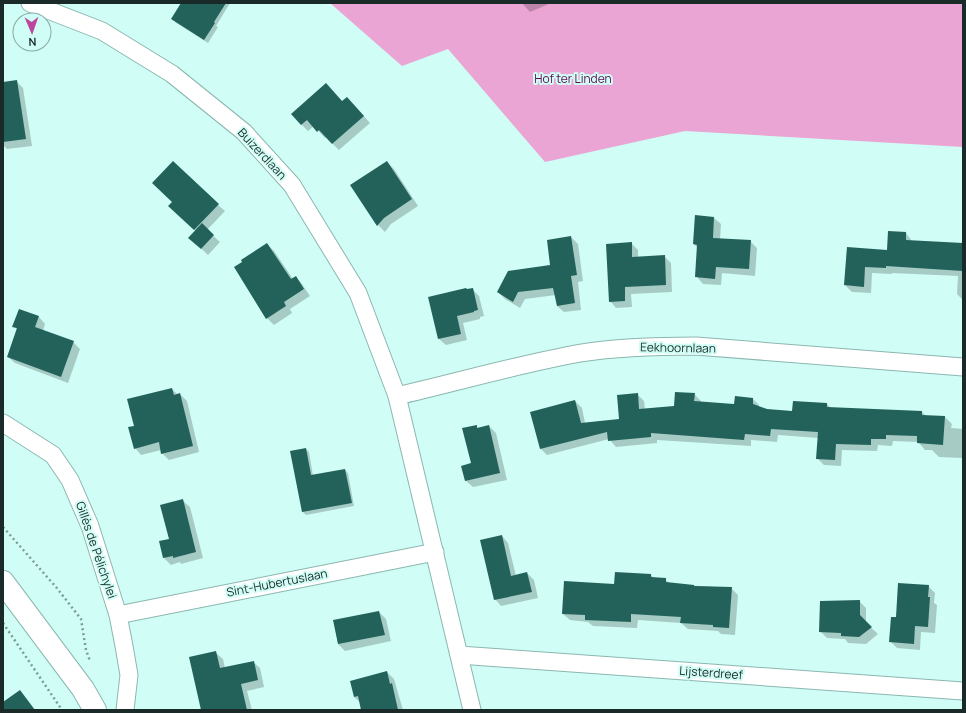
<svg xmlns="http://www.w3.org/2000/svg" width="966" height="713" viewBox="0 0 966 713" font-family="Manrope,sans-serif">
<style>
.green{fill:#eaa5d4}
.shadow{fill:#0003}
.building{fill:#22625a}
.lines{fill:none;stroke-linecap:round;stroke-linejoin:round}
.street-casing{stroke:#8bb7b0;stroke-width:19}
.secondary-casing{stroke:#8bb7b0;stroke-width:24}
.path{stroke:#7c9c96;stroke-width:2.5;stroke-dasharray:2 3;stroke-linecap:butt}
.street{stroke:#fff;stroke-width:17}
.secondary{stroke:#fff;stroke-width:22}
.labels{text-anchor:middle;stroke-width:4;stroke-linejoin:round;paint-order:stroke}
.park-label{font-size:12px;fill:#61094f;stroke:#d0fdf5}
.street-label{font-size:12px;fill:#192a28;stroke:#d0fdf5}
</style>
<rect width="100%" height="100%" fill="#d0fdf5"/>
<!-- green -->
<polygon class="green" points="330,3 963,3 963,147 685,131 545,162 448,49 402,66"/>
<!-- shadow -->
<g class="shadow">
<polygon points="183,3 230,3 216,26 218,27 208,43 175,22"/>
<polygon points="522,3 551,3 530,12"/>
<polygon points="16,81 23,88 32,146 7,149 3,145 3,83"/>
<polygon points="333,91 342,102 354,105 370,123 339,150 326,137 325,138 314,126 308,131 301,124"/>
<polygon points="387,162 394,169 418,206 391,224 385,232 378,225 352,186"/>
<polygon points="173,202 218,205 225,211 207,230 220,242 208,255 190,238 196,231 169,206"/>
<polygon points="695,216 714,218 721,224 720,240 750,241 757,248 755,276 722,273 721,285 703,284 697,277 698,248 694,244"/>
<polygon points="906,233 912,241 963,244 963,300 957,294 958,276 892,273 892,274 872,273 871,293 852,292 845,285 847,248 888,251"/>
<polygon points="571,237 578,244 583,281 578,282 581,310 564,312 557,306 556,295 525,299 520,308 505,299 498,292 552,265"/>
<polygon points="631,243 638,250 638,258 664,256 671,263 672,292 631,294 632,307 616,308 610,301"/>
<polygon points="267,244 274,251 293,279 296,277 302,284 310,296 290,309 292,313 274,325 267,318"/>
<polygon points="472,289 479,296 484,316 480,317 480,319 463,323 467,340 446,345 439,339 467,290"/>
<polygon points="39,317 45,324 43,331 73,342 80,349 68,383 15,363 8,357 18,330 13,326"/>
<polygon points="172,389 178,395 180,394 187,401 199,452 169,460 162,453 161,450 141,455 135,448 135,426"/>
<polygon points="637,394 644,401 645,409 675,407 694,394 701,401 701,403 735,405 753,399 759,405 759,407 767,410 793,412 827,404 831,408 922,412 926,416 945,417 952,424 951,428 963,429 963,458 939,457 932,450 925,450 918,442 893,441 892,446 878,445 877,451 842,450 841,466 824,465 817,458 819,438 778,435 777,442 751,440 751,446 657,440 657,443 616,447 609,439 547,455 540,448 575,401 582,408 585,423 620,420"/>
<polygon points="476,426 479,429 489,426 496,433 507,480 473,487 466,481 472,464"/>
<polygon points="306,449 309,452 313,476 345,470 348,473 354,506 306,515 303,512 291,452"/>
<polygon points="183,501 190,507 203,558 181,564 180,562 171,565 164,558"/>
<polygon points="502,536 508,543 516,576 527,573 534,580 538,598 501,606 495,599"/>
<polygon points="651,575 654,578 665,579 670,584 731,588 738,595 735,635 721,634 718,631 688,629 681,623 638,620 637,628 593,626 588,622 570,620 563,614 615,585"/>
<polygon points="928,586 935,593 934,603 937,605 935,633 921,632 920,650 897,648 890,641 897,618"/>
<polygon points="859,601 866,608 866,623 878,634 866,644 848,643 845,639 827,638 820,631"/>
<polygon points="379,612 386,619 391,641 345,651 338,644 334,621"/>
<polygon points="216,653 223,659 225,668 253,662 260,668 264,687 247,691 252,710 205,710"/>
<polygon points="387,672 394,679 403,710 362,710 360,702 354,697"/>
</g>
<!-- building -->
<g class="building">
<polygon points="181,3 226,3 214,22 215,23 204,40 171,19"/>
<polygon points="17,80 26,139 3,142 3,82"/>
<polygon points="326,83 342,101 347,97 364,116 332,144 319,130 317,132 307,120 301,125 291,114"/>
<polygon points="173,161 219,204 194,230 168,206 172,202 152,183"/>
<polygon points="387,161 412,199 384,218 377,226 350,185"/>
<polygon points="695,215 714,217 713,238 751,240 749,269 716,267 715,279 695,277 697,245 693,244"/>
<polygon points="202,223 214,235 201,249 188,238"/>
<polygon points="888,231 906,232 906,240 963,243 963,271 886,266 886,268 865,267 864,287 844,285 847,247 887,250"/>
<polygon points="571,236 577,275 571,276 575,303 557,306 553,288 518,292 513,302 497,292 508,271 550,265 547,240"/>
<polygon points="632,242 632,257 665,255 666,285 625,287 625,301 609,302 606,244"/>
<polygon points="267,243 291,279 296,276 304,289 284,302 286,306 266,319 234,267 242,262 241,260"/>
<polygon points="466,288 467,289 473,288 478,310 474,311 474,312 457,316 461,334 438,339 428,297"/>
<polygon points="19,309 39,316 35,327 74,341 61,377 7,357 17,328 12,327"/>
<polygon points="172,388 174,395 180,393 193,446 161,454 159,442 134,449 128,427 134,426 127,399"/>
<polygon points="675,392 695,393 694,401 734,404 735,396 753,398 753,404 767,409 792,411 793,401 827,403 827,407 922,411 922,415 945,416 943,445 917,443 917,436 886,435 886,439 871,439 871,445 836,444 835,460 816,459 818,432 771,429 770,436 745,434 744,440 651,433 651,437 608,441 607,432 540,449 530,412 575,400 581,423 619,419 617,395 638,393 639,409 674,406"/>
<polygon points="477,425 477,428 489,425 500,473 465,481 461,466 471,463 462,428"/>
<polygon points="306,448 311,475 345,469 352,503 302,512 290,451"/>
<polygon points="183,499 196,552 173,558 173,556 163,558 159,541 169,539 160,505"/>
<polygon points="502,535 511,576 527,572 532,592 494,600 480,540"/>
<polygon points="615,572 651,574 651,577 666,578 666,582 694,585 694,586 732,587 729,628 713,627 713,625 680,623 681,617 631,614 631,622 585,620 585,615 562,614 564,581 614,584"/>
<polygon points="898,583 929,585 928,597 930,597 928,627 915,626 914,644 889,642 891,617 896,617"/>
<polygon points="860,600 860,615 872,627 859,637 841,636 841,633 819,632 820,601"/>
<polygon points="379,611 385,635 338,644 333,620"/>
<polygon points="216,651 220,668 254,661 258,680 241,684 247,710 201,710 189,657"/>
<polygon points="387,671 390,684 392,683 398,710 361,710 358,696 354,697 350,681"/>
<polygon points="20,690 35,710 3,710 3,702"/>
</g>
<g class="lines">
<defs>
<g id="street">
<polyline points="30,3 102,31 172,74 244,132 292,185 358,293 397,396 472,710"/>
<path d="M397,396C458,382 519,364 581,353C619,347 658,346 696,346L963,367"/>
<polyline points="3,423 53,455 70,480 90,526 118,615 124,646 129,675 125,710"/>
<polyline points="118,615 435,552"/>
<polyline points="459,655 963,691"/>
</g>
<polyline id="secondary" points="3,582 83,689 95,710"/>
</defs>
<!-- street casing -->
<use href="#street" class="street-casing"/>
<!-- secondary casing -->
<use href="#secondary" class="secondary-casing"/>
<!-- path -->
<g class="path">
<polyline points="3,527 56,587 81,619 86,650 90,661"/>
<polyline points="3,623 62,710"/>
</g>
<!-- street -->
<use href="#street" class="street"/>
<!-- secondary -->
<use href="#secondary" class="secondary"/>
</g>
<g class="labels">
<!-- park labels -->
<g class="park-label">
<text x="573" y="83">Hof ter Linden</text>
</g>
<!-- street labels -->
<g class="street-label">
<text transform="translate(262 154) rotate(47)" y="4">Buizerdlaan</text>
<text transform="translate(678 348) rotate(1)" y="4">Eekhoornlaan</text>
<text transform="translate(96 550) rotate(71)" y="4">Gillès de Pélichylei</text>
<text transform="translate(277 583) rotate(-11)" y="4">Sint-Hubertuslaan</text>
<text transform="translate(711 673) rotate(4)" y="4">Lijsterdreef</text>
</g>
</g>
<!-- border -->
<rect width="966" height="713" fill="none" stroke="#192a28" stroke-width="8"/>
<!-- north arrow -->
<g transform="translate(32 32) rotate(178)"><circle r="19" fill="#d0fdf5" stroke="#87a9a3"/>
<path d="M0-3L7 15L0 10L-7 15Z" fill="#bc469e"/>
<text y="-6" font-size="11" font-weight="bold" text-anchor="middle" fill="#192a28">N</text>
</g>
</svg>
